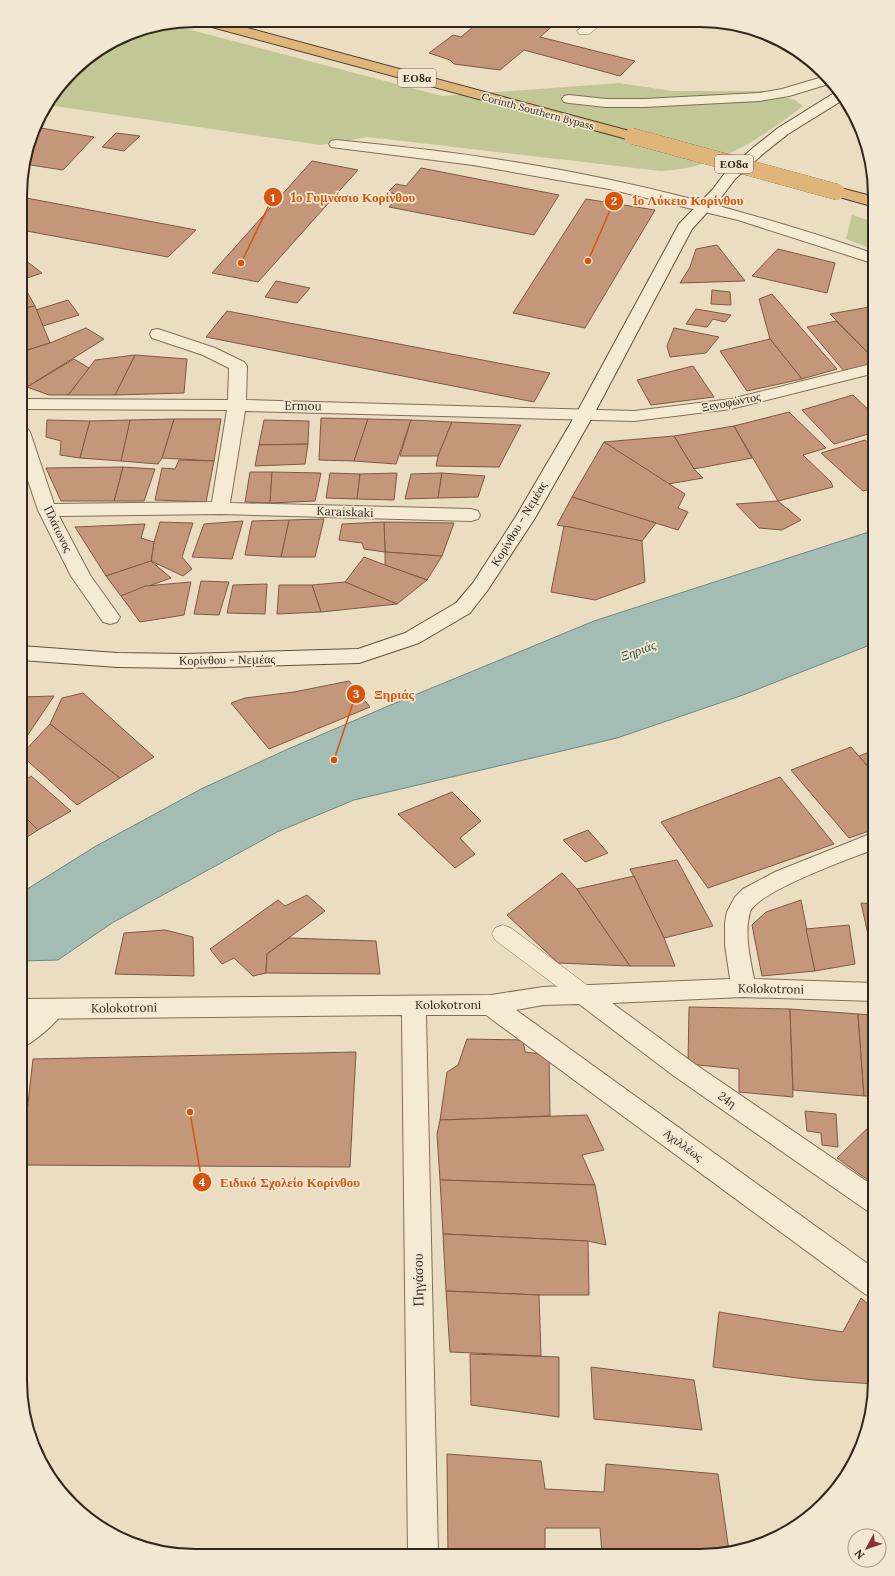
<svg xmlns="http://www.w3.org/2000/svg" width="895" height="1576" viewBox="0 0 895 1576" font-family="Lora,serif">
<style>
.green{fill:#c2c796}
.water{fill:#a3bdb5;stroke:#6b8981}
.building{fill:#c5977a;stroke:#7f5942}
.lines{fill:none;stroke-linecap:round;stroke-linejoin:round}
.service-casing{stroke:#826e5a;stroke-width:1}
.pedestrian-casing{stroke:#826e5a;stroke-width:2}
.minor-casing{stroke:#826e5a;stroke-width:2}
.secondary-casing{stroke:#63503d;stroke-width:2}
.trunk-casing{stroke:#503d2e;stroke-width:2}
.service{fill:#f5ebd3;fill-rule:evenodd}
.pedestrian{fill:#f5ebd3;fill-rule:evenodd}
.minor{fill:#f5ebd3;fill-rule:evenodd}
.secondary{fill:#f5ebd3;fill-rule:evenodd}
.trunk{fill:#dfb579;fill-rule:evenodd}
.trunk-bridge-casing{stroke:#503d2e;stroke-width:16;stroke-linecap:butt}
.trunk-bridge{stroke:#dfb579;stroke-width:16}
.labels{text-anchor:middle;stroke-width:3.5;stroke-linejoin:round;paint-order:stroke}
.far-street-label{font-size:10px;fill:#33271d;stroke:#f2e7d0}
.shield{fill:#f2e7d0;stroke:#6c6153;stroke-width:1}
.shield-label{font-size:11px;font-weight:bold;fill:#33271d}
.street-label{font-size:12px;fill:#33271d;stroke:#f2e7d0}
.water-label{font-size:13px;font-style:italic;fill:#2e514e;stroke:#f2e7d0}
.near-street-label{font-size:14px;fill:#33271d;stroke:#f2e7d0}
.rim{fill:none;stroke:#33271d;stroke-width:2}
.leader{fill:none;stroke:#d6540e;stroke-width:1.5}
.callout-dot{fill:#d6540e;stroke:#f2e7d0;stroke-width:1.5}
.mark-label{font-size:12px;text-anchor:middle;font-weight:bold;fill:#fff}
.callout-label{font-size:13px;text-anchor:middle;font-weight:bold;fill:#d6540e;stroke:#f2e7d0;stroke-width:3.5;stroke-linejoin:round;paint-order:stroke}
</style>
<rect width="100%" height="100%" fill="#eaddc1"/>
<!-- green -->
<g class="green">
<path d="M172,25L442,96L619,83L672,91H762L795,100L803,106C769,132 729,160 686,168C678,170 669,170 661,171L368,137L321,145L48,105L80,64L128,33Z"/>
<polygon points="852,215 875,222 875,250 846,239"/>
</g>
<!-- water -->
<polygon class="water" points="875,530 875,643 743,695 617,738 354,800 277,832 112,923 58,960 21,961 21,893 96,846 201,789 288,749 393,704 594,621"/>
<!-- building -->
<g class="building">
<polygon points="479,22 557,22 540,37 635,61 620,76 524,50 500,70 454,64 450,60 429,53 453,35 461,37"/>
<polygon points="35,127 94,137 63,170 24,164"/>
<polygon points="116,133 140,136 124,151 102,147"/>
<polygon points="312,161 358,170 258,282 212,273"/>
<polygon points="421,168 559,195 534,235 389,207 399,195 388,192 396,184 406,186"/>
<polygon points="21,197 196,230 168,257 21,230"/>
<polygon points="586,199 655,210 585,328 513,313"/>
<polygon points="717,245 745,281 680,283 690,267 696,249"/>
<polygon points="778,249 835,263 827,293 752,276"/>
<polygon points="21,257 42,273 21,280"/>
<polygon points="276,281 310,288 297,303 265,297"/>
<polygon points="26,290 35,306 21,309 21,291"/>
<polygon points="712,290 730,292 731,305 711,304"/>
<polygon points="772,294 803,330 837,369 802,379 770,339 759,299"/>
<polygon points="68,300 79,315 43,326 36,310"/>
<polygon points="35,306 50,343 21,352 21,309"/>
<polygon points="875,306 875,360 830,314"/>
<polygon points="696,309 731,315 725,322 713,319 707,327 686,324"/>
<polygon points="227,311 550,373 534,402 206,337"/>
<polygon points="836,321 875,360 875,363 844,371 807,327"/>
<polygon points="86,328 104,339 27,387 21,385 21,352 50,343"/>
<polygon points="674,328 719,337 706,353 670,357 667,346"/>
<polygon points="770,339 802,379 747,391 720,351"/>
<polygon points="135,355 187,359 184,393 115,395"/>
<polygon points="135,355 115,395 68,395 95,360"/>
<polygon points="74,359 89,368 68,395 49,395 27,387"/>
<polygon points="693,366 714,397 651,405 637,380"/>
<polygon points="853,395 875,416 875,432 834,444 802,410"/>
<polygon points="789,412 826,448 803,455 831,482 833,487 778,501 734,426"/>
<polygon points="321,418 368,419 354,461 319,460"/>
<polygon points="174,419 221,419 214,461 162,458"/>
<polygon points="174,419 162,458 158,464 121,461 130,420"/>
<polygon points="368,419 411,420 396,464 354,461"/>
<polygon points="47,420 90,421 80,458 60,455 61,441 46,437"/>
<polygon points="130,420 121,461 80,458 90,421"/>
<polygon points="264,420 309,421 308,444 259,445"/>
<polygon points="411,420 452,422 438,456 400,456"/>
<polygon points="452,422 521,425 499,467 436,466 438,456"/>
<polygon points="734,426 752,458 694,469 674,436"/>
<polygon points="674,436 694,469 703,478 668,484 604,442"/>
<polygon points="865,440 875,448 875,488 863,491 821,453"/>
<polygon points="604,442 685,494 678,508 688,512 678,530 572,497"/>
<polygon points="308,444 305,464 255,466 259,445"/>
<polygon points="179,460 214,461 206,502 155,500 162,468 175,469"/>
<polygon points="123,467 155,469 144,501 114,501"/>
<polygon points="123,467 114,501 61,501 46,468"/>
<polygon points="250,472 272,472 270,503 245,502"/>
<polygon points="272,472 321,473 315,501 270,503"/>
<polygon points="330,473 360,474 357,499 326,498"/>
<polygon points="397,473 394,500 357,499 360,474"/>
<polygon points="442,473 438,498 405,499 411,474"/>
<polygon points="442,473 485,476 478,497 438,498"/>
<polygon points="572,497 656,523 642,541 557,525"/>
<polygon points="778,501 801,520 782,530 759,528 736,504"/>
<polygon points="324,519 315,557 281,557 289,520"/>
<polygon points="289,520 281,557 245,555 252,521"/>
<polygon points="243,521 232,559 192,557 204,524"/>
<polygon points="160,522 193,523 182,557 192,569 183,576 151,561 154,542"/>
<polygon points="384,522 454,523 442,556 385,552"/>
<polygon points="384,522 385,552 364,549 362,543 339,540 342,524"/>
<polygon points="145,524 141,538 154,542 151,561 106,576 75,527"/>
<polygon points="564,526 642,541 645,582 595,600 551,592"/>
<polygon points="385,552 442,556 427,580 385,565"/>
<polygon points="364,557 385,565 427,580 397,604 345,582"/>
<polygon points="151,561 171,578 121,596 106,576"/>
<polygon points="201,581 229,582 219,615 194,614"/>
<polygon points="191,582 184,615 140,622 121,596 145,586"/>
<polygon points="345,582 397,604 321,612 312,585"/>
<polygon points="267,584 265,614 227,613 233,585"/>
<polygon points="279,585 312,585 321,612 277,614"/>
<polygon points="349,681 370,707 269,749 231,703 245,698 294,692"/>
<polygon points="83,693 154,757 120,778 50,724 62,698"/>
<polygon points="54,696 21,745 21,697"/>
<polygon points="50,724 120,778 77,805 21,755"/>
<polygon points="851,747 875,775 875,829 849,838 791,770"/>
<polygon points="875,750 875,775 859,756"/>
<polygon points="31,776 71,811 38,830 21,813 21,783"/>
<polygon points="780,777 834,844 708,888 661,822"/>
<polygon points="452,792 481,821 460,838 475,854 455,868 398,814"/>
<polygon points="21,813 38,830 21,841"/>
<polygon points="588,830 608,853 585,862 563,840"/>
<polygon points="677,860 713,926 664,938 630,869"/>
<polygon points="562,873 577,889 630,966 558,963 507,915"/>
<polygon points="634,876 664,938 675,966 630,966 577,889"/>
<polygon points="307,895 325,911 267,954 266,973 253,976 234,958 222,964 210,949 278,900 285,906"/>
<polygon points="801,900 815,971 762,976 752,925 766,912"/>
<polygon points="861,903 875,904 875,966"/>
<polygon points="849,925 855,964 815,971 806,929"/>
<polygon points="165,930 193,937 194,976 115,974 124,933"/>
<polygon points="289,938 376,941 380,974 266,973 267,954"/>
<polygon points="689,1007 790,1009 793,1097 739,1092 739,1069 688,1064"/>
<polygon points="790,1009 858,1014 864,1096 793,1090"/>
<polygon points="858,1014 875,1015 875,1096 864,1096"/>
<polygon points="467,1039 523,1040 525,1052 549,1055 550,1116 440,1120 447,1072 458,1065"/>
<polygon points="356,1052 350,1167 21,1165 33,1059"/>
<polygon points="805,1111 836,1114 838,1147 822,1145 821,1133 807,1131"/>
<polygon points="587,1115 604,1150 582,1155 595,1185 440,1180 437,1134 440,1120"/>
<polygon points="875,1121 875,1185 837,1158"/>
<polygon points="440,1180 595,1185 606,1245 588,1241 443,1234"/>
<polygon points="443,1234 588,1241 589,1295 539,1295 446,1291"/>
<polygon points="446,1291 539,1295 541,1356 450,1352"/>
<polygon points="861,1298 875,1310 875,1384 813,1380 713,1367 719,1312 843,1332"/>
<polygon points="470,1354 559,1357 559,1417 471,1405"/>
<polygon points="591,1367 694,1380 702,1430 594,1419"/>
<polygon points="447,1454 541,1461 545,1489 604,1492 606,1464 718,1474 729,1551 716,1553 602,1554 600,1528 545,1528 545,1554 448,1555"/>
<polygon points="602,1554 602,1556 448,1555"/>
</g>
<g class="lines">
<defs>
<g id="service">
<polygon points="588,22 603,23 589,34 579,34 577,31"/>
<polygon points="503,925 511,928 591,988 595,994 591,1000 583,1003 575,1000 495,940 492,934 495,928"/>
</g>
<path id="pedestrian" d="M53,999L62,1002L65,1009C58,1022 34,1043 20,1048V1023L44,1002Z"/>
<g id="minor">
<polygon points="826,76 832,83 789,96 759,101 644,107 606,107 569,103 564,102 562,99 564,96 569,95 606,99 644,99 759,93 782,89"/>
<path d="M336,140C428,149 520,160 611,180C700,199 788,224 875,254V264L738,220L609,189L473,165L331,147L329,144L331,141Z"/>
<polygon points="158,329 215,348 244,362 247,366 246,400 634,411 731,399 875,363 875,373 731,409 634,421 245,411 230,503 471,509 478,511 480,515 478,519 471,521 220,514 59,516 90,575 120,617 117,622 110,624 103,622 71,576 38,510 21,460 21,427 27,428 30,432 54,504 212,502 227,410 21,409 21,399 228,400 229,368 203,355 152,338 150,334 152,330"/>
<path d="M875,832V849C853,857 757,892 750,912C744,933 750,958 754,979L875,983V1001L743,997L612,1003L692,1062L875,1187V1213L866,1210L674,1076L579,1004L543,1005L516,1010L875,1269V1297L865,1294L486,1015H426L438,1555H408L402,1015L20,1019V999L491,995L543,987L730,979L725,945V922L727,912L735,897L743,889L775,872Z"/>
</g>
<polygon id="secondary" points="839,90 846,98 788,134 764,153 735,179 723,195 692,229 594,414 535,518 487,591 470,613 419,643 359,663 185,668 117,667 21,660 21,646 117,653 185,654 358,649 405,633 456,603 473,583 515,518 576,414 679,224 713,189 725,173 754,147 778,128"/>
<g id="trunk">
<polygon points="195,20 218,20 637,133 639,136 637,139 627,139 197,23"/>
<polygon points="837,187 875,197 875,207 832,195 829,192 832,189"/>
</g>
</defs>
<!-- service casing -->
<use href="#service" class="service-casing"/>
<!-- pedestrian casing -->
<use href="#pedestrian" class="pedestrian-casing"/>
<!-- minor casing -->
<use href="#minor" class="minor-casing"/>
<!-- secondary casing -->
<use href="#secondary" class="secondary-casing"/>
<!-- trunk casing -->
<use href="#trunk" class="trunk-casing"/>
<!-- service -->
<use href="#service" class="service"/>
<!-- pedestrian -->
<use href="#pedestrian" class="pedestrian"/>
<!-- minor -->
<use href="#minor" class="minor"/>
<!-- secondary -->
<use href="#secondary" class="secondary"/>
<!-- trunk -->
<use href="#trunk" class="trunk"/>
<defs>
<polyline id="trunk-bridge" points="632,136 837,192"/>
</defs>
<!-- trunk-bridge casing -->
<use href="#trunk-bridge" class="trunk-bridge-casing"/>
<!-- trunk-bridge -->
<use href="#trunk-bridge" class="trunk-bridge"/>
</g>
<g class="labels">
<!-- far-street labels -->
<g class="far-street-label">
<text transform="translate(538 111) rotate(15)" y="4">Corinth Southern Bypass</text>
</g>
<!-- shield labels -->
<g class="shield">
<rect x="398" y="69" width="38" height="18" rx="3"/>
<rect x="715" y="155" width="38" height="18" rx="3"/>
</g>
<g class="shield-label">
<text x="417" y="82">ΕΟ8α</text>
<text x="734" y="168">ΕΟ8α</text>
</g>
<!-- street labels -->
<g class="street-label">
<text transform="translate(731 402) rotate(-11)" y="4">Ξενοφώντος</text>
<text transform="translate(303 406) rotate(1)" y="4">Ermou</text>
<text transform="translate(345 512) rotate(2)" y="4">Karaiskaki</text>
<text transform="translate(519 524) rotate(-59)" y="4">Κορίνθου - Νεμέας</text>
<text transform="translate(58 529) rotate(64)" y="4">Πλάτωνος</text>
<text transform="translate(227 660) rotate(-1)" y="4">Κορίνθου - Νεμέας</text>
<text transform="translate(771 989) rotate(1)" y="4">Kolokotroni</text>
<text x="448" y="1009">Kolokotroni</text>
<text transform="translate(124 1008) rotate(-1)" y="4">Kolokotroni</text>
<text transform="translate(727 1100) rotate(35)" y="4">24η</text>
<text transform="translate(683 1145) rotate(36)" y="4">Αχιλλέως</text>
</g>
<!-- water labels -->
<g class="water-label">
<text transform="translate(638 650) rotate(-20)" y="5">Ξηριάς</text>
</g>
<!-- near-street labels -->
<g class="near-street-label">
<text transform="translate(418 1280) rotate(-91)" y="5">Πηγάσου</text>
</g>
</g>
<!-- crop -->
<path d="M0 0H895V1576H0ZM195 27H700A168 168 0 0 1 868 195V1381A168 168 0 0 1 700 1549H195A168 168 0 0 1 27 1381V195A168 168 0 0 1 195 27Z" fill="#f2e7d0" fill-rule="evenodd"/>
<path class="rim" d="M195 27H700A168 168 0 0 1 868 195V1381A168 168 0 0 1 700 1549H195A168 168 0 0 1 27 1381V195A168 168 0 0 1 195 27Z"/>
<!-- callouts -->
<path class="leader" d="M241 263L273 197M588 261L614 201M334 760L356 694M190 1112L202 1182"/>
<g class="callout-dot">
<circle cx="241" cy="263" r="4"/>
<circle cx="588" cy="261" r="4"/>
<circle cx="334" cy="760" r="4"/>
<circle cx="190" cy="1112" r="4"/>
<circle cx="273" cy="197" r="10"/>
<circle cx="614" cy="201" r="10"/>
<circle cx="356" cy="694" r="10"/>
<circle cx="202" cy="1182" r="10"/>
</g>
<g class="mark-label">
<text x="273" y="202">1</text>
<text x="614" y="205">2</text>
<text x="356" y="698">3</text>
<text x="202" y="1186">4</text>
</g>
<g class="callout-label">
<text x="353" y="202">1ο Γυμνάσιο Κορίνθου</text>
<text x="688" y="205">1ο Λύκειο Κορίνθου</text>
<text x="394" y="699">Ξηριάς</text>
<text x="290" y="1187">Ειδικό Σχολείο Κορίνθου</text>
</g>
<!-- north arrow -->
<g transform="translate(867 1548) rotate(230)"><circle r="19" fill="#f2e7d0" stroke="#a69a88"/>
<path d="M0-3L7 15L0 10L-7 15Z" fill="#8c2f32"/>
<text y="-6" font-size="11" font-weight="bold" text-anchor="middle" fill="#33271d">N</text>
</g>
</svg>
